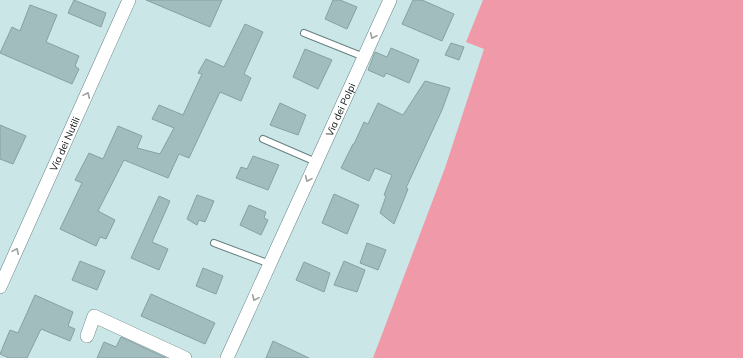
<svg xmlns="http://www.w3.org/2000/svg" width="743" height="358" viewBox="0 0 743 358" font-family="Mulish,sans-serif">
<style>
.green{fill:#f09aa9}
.building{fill:#a2bdbd;stroke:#86a1a1}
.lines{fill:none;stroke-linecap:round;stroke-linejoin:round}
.lane-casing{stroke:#678181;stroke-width:8}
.street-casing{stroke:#678181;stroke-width:14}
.lane{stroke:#fff;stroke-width:6}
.street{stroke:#fff;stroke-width:13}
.oneway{stroke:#9ca0a0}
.labels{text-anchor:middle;stroke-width:3.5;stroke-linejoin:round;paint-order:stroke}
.street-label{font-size:10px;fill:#081112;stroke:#fff}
</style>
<rect width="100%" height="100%" fill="#cae6e6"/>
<!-- green -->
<polygon class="green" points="483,0 743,0 743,358 373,358 445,168 484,49 466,42"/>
<!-- building -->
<g class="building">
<polygon points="74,0 106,13 101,27 68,13"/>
<polygon points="146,0 222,0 210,27"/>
<polygon points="333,0 340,0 357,7 347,29 325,19"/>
<polygon points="413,0 422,0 454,14 442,41 402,24"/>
<polygon points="30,5 57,15 46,42 79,56 75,66 79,69 72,84 0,53 12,27 20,31"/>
<polygon points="245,24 263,32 244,74 251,78 241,101 220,92 189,158 179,154 168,178 124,160 98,211 115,220 106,239 100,237 96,246 60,229 82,183 75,180 89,153 103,159 118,126 142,136 137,148 160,154 174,128 152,119 159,105 183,115 202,74 198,73 206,59 224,67"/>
<polygon points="451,43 464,47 459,60 445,55"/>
<polygon points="391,48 419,60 409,83 386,73 384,77 368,70 375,52 387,57"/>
<polygon points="305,49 332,60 318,89 293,77"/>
<polygon points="425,81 450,88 442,110 406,188 408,189 394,224 380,213 386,196 384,195 392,175 375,168 369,181 341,168 353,144 354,144 364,122 368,124 378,103 403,115"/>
<polygon points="280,103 306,115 298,135 270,125"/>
<polygon points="0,125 26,136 13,164 0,159"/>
<polygon points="253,156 279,165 268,190 236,178 241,167 247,169"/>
<polygon points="334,194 359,205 347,234 322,223"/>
<polygon points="197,195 214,201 205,222 199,220 197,225 187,219"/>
<polygon points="159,196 170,201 152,242 168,249 159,270 131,258"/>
<polygon points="249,205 266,212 264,218 268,220 261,235 240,225"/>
<polygon points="367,243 386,250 378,270 360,263"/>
<polygon points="80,261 105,271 97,290 72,280"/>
<polygon points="344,261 365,270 357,292 334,285"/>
<polygon points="304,262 330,273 324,292 296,280"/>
<polygon points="203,268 223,276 216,294 196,286"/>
<polygon points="151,294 215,323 205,344 141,316"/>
<polygon points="35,295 73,312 68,326 75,329 70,341 41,329 27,358 9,358 0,354 10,330 18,333"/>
<polygon points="121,337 166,358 97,358 104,342 116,347"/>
<polygon points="273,341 309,358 266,358"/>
</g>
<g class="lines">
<defs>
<g id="lane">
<polyline points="304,33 364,57"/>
<polyline points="263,139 316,162"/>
<polyline points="214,243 270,264"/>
</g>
<g id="street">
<path id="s1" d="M0,287L129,0"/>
<polyline points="87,336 94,316 185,358"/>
<path id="s2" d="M227,358L390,0"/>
</g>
</defs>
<!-- lane casing -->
<use href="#lane" class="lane-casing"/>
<!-- street casing -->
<use href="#street" class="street-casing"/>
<!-- lane -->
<use href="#lane" class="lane"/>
<!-- street -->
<use href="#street" class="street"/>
</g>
<!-- one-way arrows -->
<defs><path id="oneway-chevron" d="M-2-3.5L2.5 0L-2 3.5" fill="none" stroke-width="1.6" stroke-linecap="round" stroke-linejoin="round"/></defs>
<g class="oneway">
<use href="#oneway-chevron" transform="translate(373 36) rotate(114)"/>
<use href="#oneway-chevron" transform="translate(87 95) rotate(-66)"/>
<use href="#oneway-chevron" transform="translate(308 179) rotate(114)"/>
<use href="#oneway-chevron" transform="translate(16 251) rotate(-66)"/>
<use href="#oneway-chevron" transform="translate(255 298) rotate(114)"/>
</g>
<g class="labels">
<!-- street labels -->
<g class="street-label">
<text dy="4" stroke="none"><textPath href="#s2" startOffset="273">Via dei Polpi</textPath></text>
<text dy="4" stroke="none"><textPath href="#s1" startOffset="157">Via dei Nutili</textPath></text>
</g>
</g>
</svg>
